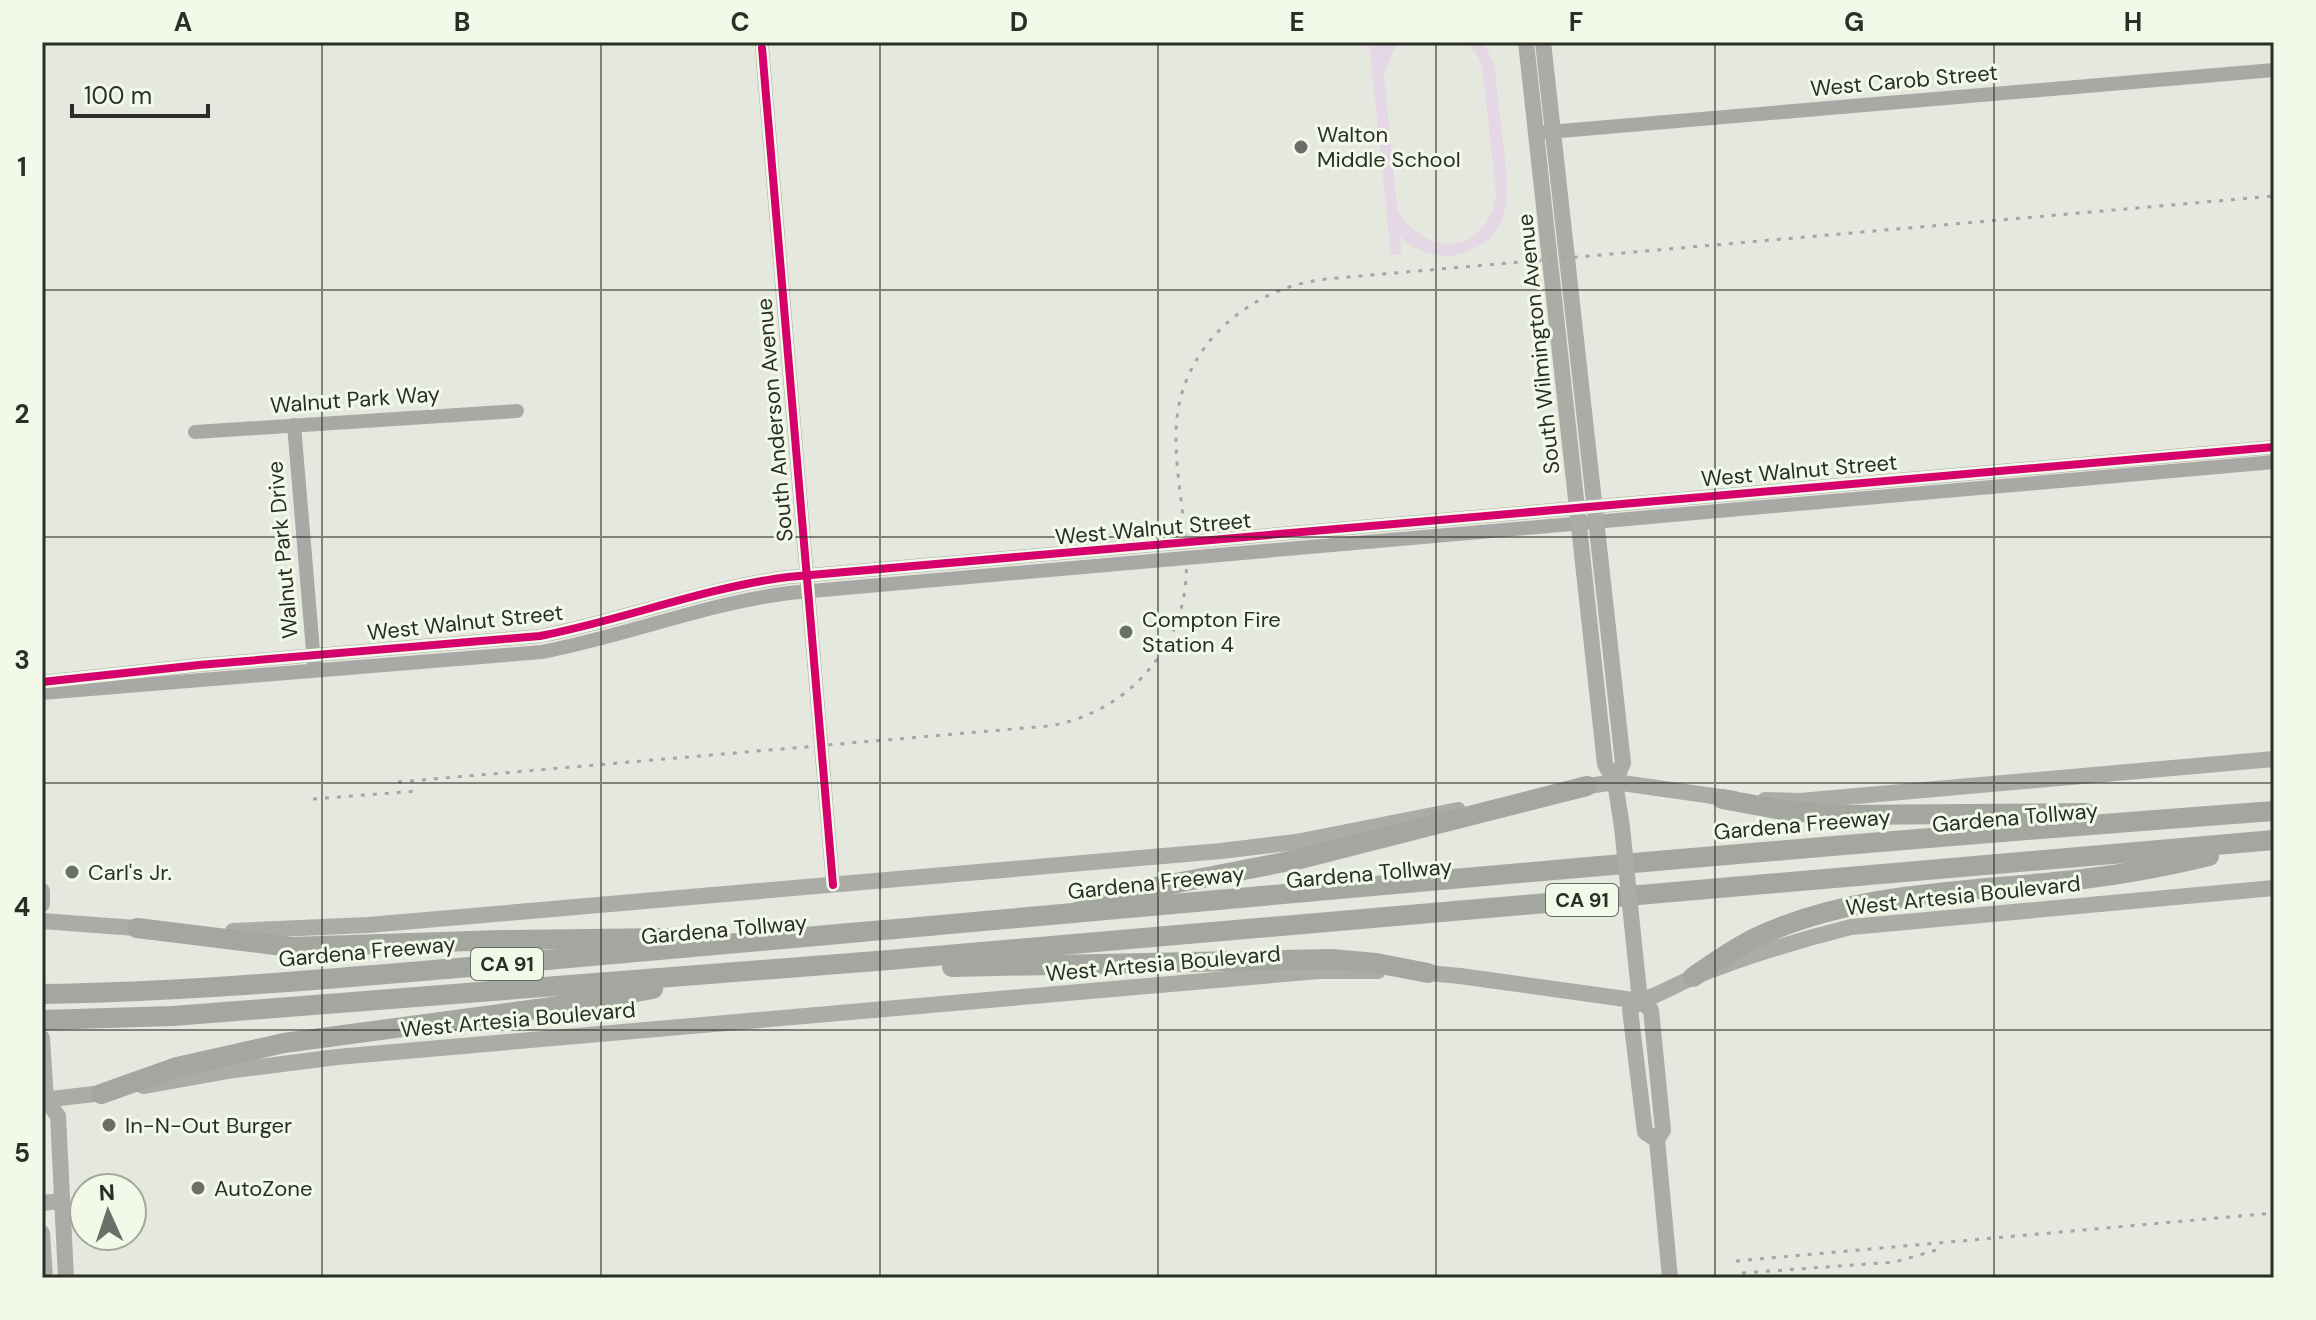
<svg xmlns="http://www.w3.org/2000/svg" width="2316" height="1320" viewBox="0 0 2316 1320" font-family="'DM Sans',sans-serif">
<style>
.green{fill:#e6d7e6}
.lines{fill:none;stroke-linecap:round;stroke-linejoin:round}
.minor{stroke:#a8a9a4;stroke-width:14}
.major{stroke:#aaaca5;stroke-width:16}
.highway{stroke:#a4a7a0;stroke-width:20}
.rail{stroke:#a4a6a1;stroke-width:3;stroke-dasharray:4 8;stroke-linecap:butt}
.major-bridge{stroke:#aaaca5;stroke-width:16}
.cycleway-casing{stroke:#f3f9e8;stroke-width:13}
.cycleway{stroke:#d6006c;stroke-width:8}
.grid{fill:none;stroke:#2b2e27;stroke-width:2;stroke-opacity:0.55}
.poi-dot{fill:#6c6f67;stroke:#f3f9e8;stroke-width:3}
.labels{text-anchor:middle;stroke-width:6;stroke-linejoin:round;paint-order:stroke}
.shield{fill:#f3f9e8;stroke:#676b61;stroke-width:2}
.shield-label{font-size:20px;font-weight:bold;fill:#2b2e27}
.street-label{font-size:22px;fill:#2b2e27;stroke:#f3f9e8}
.poi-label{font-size:22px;fill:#2b2e27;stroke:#f3f9e8;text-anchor:start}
.neatline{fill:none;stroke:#2b2e27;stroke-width:3}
.grid-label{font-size:26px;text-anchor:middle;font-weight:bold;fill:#2b2e27}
</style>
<rect width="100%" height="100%" fill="#e5e8de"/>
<!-- green -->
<path class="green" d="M1369,42H1380L1381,46L1385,42H1401L1393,51L1384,75L1397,208C1425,261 1489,254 1496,194L1483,72L1479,58L1467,42H1484L1495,68C1497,93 1500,118 1503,143C1508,186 1517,237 1463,253C1440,261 1418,252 1400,237L1401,254L1391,255Z"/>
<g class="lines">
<!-- minor -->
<g class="minor">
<polyline points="762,48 833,885"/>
<polyline points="1537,133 2274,70"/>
<polyline points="294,425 314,663"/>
<polyline points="195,432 517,411"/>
<path d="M42,682L199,665L540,636C623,620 703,588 788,577L2274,447"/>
<path d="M42,693L542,652C626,636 704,604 789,593L2274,462"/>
</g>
<!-- major -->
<g class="major">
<polyline points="1526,42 1605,764 1615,782 1622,827"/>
<polyline points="1543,42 1623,763 1615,782"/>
<polyline points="1575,788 1615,782 1734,799"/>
<polyline points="1765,800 1800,801 2274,759"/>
<polyline points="42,891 42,904"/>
<polyline points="42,921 149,929"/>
<polyline points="233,931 368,925 1221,851 1296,842 1458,810"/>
<polyline points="1633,934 1640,1001 1651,1010 1663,1130 1657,1140 1670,1278"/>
<path d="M1417,972L1460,976L1640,1001C1661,994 1677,984 1696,976C1747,956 1799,940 1851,927L2274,888"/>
<polyline points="1640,1001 1630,1010 1645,1132 1657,1140"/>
<polyline points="42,1038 46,1100 58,1116 66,1278"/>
<polyline points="143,1086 227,1071 337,1057 1319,971 1378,971"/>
<polyline points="42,1100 112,1092"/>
<polyline points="42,1203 62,1201"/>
<polyline points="42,1233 45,1278"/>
</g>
<!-- highway -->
<g class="highway">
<polyline points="1722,799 1782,810 1836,815 2086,813"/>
<polyline points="1084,901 1300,859 1587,786"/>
<polyline points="137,928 291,947 500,940 668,938"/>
<polyline points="952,967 1331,959 1376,963 1428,973"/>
<path d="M1693,977C1713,963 1733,949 1755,938C1856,890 1974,892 2083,879C2125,874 2168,866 2209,856"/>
<path d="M42,994C185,992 326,979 469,967C599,955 730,944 861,932C1332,890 1802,846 2274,811"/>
<polyline points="42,1020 173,1016 889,960 2274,840"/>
<polyline points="101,1094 177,1067 284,1043 559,1006 653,989"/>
</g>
<!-- rail -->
<g class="rail">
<path d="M398,782L1048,726C1122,715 1181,654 1186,579C1189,530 1175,482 1176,433C1177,349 1247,288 1326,279L2274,196"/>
<polyline points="313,799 417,791"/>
<polyline points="1736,1261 2274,1213"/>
<polyline points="1742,1273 1895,1262 1940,1249"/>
</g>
<!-- major-bridge -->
<polyline class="major-bridge" points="1622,827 1633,934"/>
<defs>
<g id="cycleway">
<polyline points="762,48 833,885"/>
<path d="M42,682L199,665L540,636C623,620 703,588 788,577L2274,447"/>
</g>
</defs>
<!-- cycleway casing -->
<use href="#cycleway" class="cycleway-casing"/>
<!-- cycleway -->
<use href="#cycleway" class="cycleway"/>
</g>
<!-- grid -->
<path class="grid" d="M322,42V1278M601,42V1278M880,42V1278M1158,42V1278M1436,42V1278M1715,42V1278M1994,42V1278M42,290H2274M42,537H2274M42,783H2274M42,1030H2274"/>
<!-- markers -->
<g class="poi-dot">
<circle cx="1301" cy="147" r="8"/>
<circle cx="1126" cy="632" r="8"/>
<circle cx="72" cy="872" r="8"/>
<circle cx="109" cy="1125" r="8"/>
<circle cx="198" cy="1188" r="8"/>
</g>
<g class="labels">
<!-- shield labels -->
<g class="shield">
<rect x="1546" y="884" width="72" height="32" rx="6"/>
<rect x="471" y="948" width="72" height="32" rx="6"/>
</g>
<g class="shield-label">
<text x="1582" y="907">CA 91</text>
<text x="507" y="971">CA 91</text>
</g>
<!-- street labels -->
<g class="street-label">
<text transform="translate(1904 80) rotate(-5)" y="8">West Carob Street</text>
<text transform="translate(1538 344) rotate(-96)" y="8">South Wilmington Avenue</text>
<text transform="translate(355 399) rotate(-4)" y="8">Walnut Park Way</text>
<text transform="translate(774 420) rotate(-95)" y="8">South Anderson Avenue</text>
<text transform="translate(1799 470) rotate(-5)" y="8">West Walnut Street</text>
<text transform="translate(1153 528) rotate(-5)" y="8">West Walnut Street</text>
<text transform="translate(282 550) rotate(-95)" y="8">Walnut Park Drive</text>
<text transform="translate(465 622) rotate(-6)" y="8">West Walnut Street</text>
<text transform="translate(2015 817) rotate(-5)" y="8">Gardena Tollway</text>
<text transform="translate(1802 824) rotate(-5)" y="8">Gardena Freeway</text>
<text transform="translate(1369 873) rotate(-5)" y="8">Gardena Tollway</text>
<text transform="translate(1156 882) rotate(-6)" y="8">Gardena Freeway</text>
<text transform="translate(1963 895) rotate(-6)" y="8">West Artesia Boulevard</text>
<text transform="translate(724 929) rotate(-5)" y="8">Gardena Tollway</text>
<text transform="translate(367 951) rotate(-5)" y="8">Gardena Freeway</text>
<text transform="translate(1163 963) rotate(-5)" y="8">West Artesia Boulevard</text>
<text transform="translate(518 1019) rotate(-5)" y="8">West Artesia Boulevard</text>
</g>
<!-- poi labels -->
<g class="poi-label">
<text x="1317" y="142">Walton<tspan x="1317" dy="25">Middle School</tspan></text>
<text x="1142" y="627">Compton Fire<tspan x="1142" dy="25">Station 4</tspan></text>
<text x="88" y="880">Carl's Jr.</text>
<text x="125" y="1133">In-N-Out Burger</text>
<text x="214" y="1196">AutoZone</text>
</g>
</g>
<!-- border -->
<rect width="2316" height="1320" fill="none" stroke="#f3f9e8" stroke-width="88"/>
<!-- north arrow -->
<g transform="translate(108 1212) rotate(357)"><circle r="38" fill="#f3f9e8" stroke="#a3a89b" stroke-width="2"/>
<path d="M0-6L14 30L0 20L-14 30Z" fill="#6c6f67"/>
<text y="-12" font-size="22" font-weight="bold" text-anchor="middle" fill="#2b2e27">N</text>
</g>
<!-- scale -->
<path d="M72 104v12h136v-12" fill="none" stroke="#2b2e27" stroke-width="4"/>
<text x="84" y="104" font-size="24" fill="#2b2e27" stroke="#f3f9e8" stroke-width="6" paint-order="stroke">100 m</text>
<rect x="44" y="44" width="2228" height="1232" class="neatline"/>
<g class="grid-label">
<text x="183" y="31">A</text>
<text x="462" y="31">B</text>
<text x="740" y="31">C</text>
<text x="1019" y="31">D</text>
<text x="1297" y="31">E</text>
<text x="1576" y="31">F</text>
<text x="1854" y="31">G</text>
<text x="2133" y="31">H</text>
<text x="22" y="176">1</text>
<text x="22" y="423">2</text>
<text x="22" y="669">3</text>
<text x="22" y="916">4</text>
<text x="22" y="1162">5</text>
</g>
</svg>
